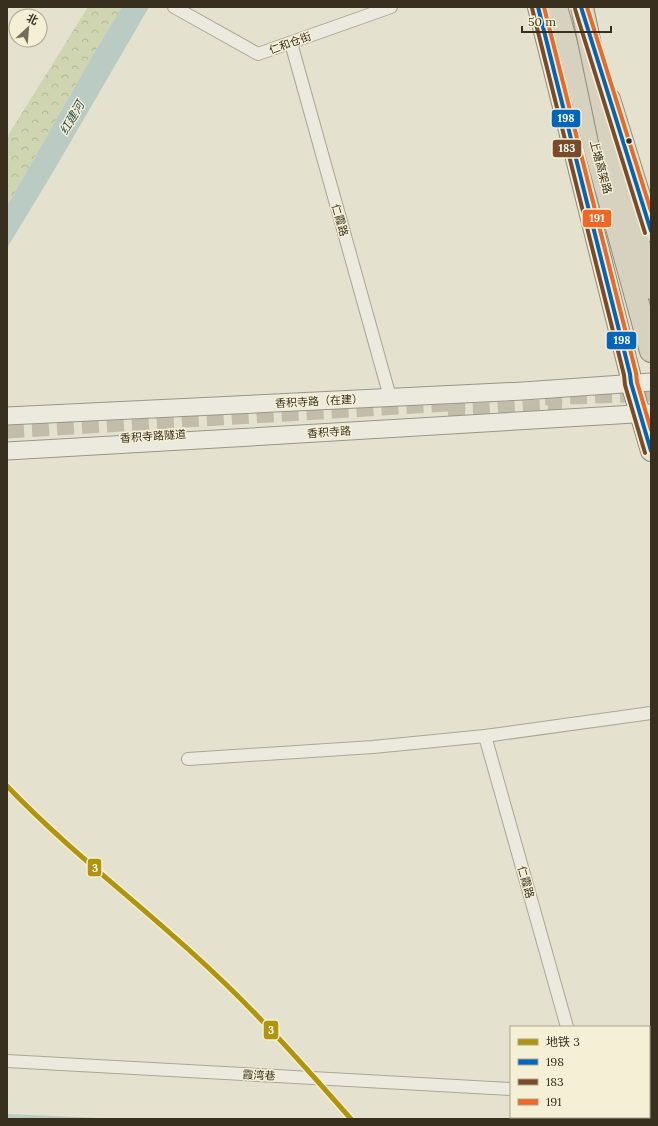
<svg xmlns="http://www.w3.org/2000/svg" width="658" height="1126" viewBox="0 0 658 1126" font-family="Lora,'Noto Sans SC',serif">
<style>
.forest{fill:url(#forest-crowns)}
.water{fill:#b9cbc2}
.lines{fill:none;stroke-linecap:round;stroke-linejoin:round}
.secondary-tunnel{stroke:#c2bdab;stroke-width:17;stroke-dasharray:17 8;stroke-linecap:butt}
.street-casing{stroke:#aaa697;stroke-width:14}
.secondary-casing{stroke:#999587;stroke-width:19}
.primary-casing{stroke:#8f8b7e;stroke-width:22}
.highway-casing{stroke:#8f8b7e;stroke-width:24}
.street{stroke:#eceadf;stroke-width:12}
.secondary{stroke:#eceadf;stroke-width:17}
.primary{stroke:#e3e1d1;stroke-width:20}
.highway{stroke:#d7d2bf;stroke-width:22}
.highway-bridge-casing{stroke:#8f8b7e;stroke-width:24;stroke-linecap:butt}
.highway-bridge{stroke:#d7d2bf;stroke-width:22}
.bus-1-casing{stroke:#f5f0d5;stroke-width:7}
.bus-2-casing{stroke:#f5f0d5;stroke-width:7}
.bus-3-casing{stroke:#f5f0d5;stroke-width:7}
.bus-1{stroke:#0065bd;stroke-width:4}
.bus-2{stroke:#7a4b2a;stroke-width:4}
.bus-3{stroke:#f26522;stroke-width:4}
.metro-1-casing{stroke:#f5f0d5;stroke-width:8}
.metro-1{stroke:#af940c;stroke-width:5}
.bus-dot{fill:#382f1f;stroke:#f5f0d5;stroke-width:1.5}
.labels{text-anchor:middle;stroke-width:3;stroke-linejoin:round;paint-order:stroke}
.street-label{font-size:11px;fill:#382f1f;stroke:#f5f0d5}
.water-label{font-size:12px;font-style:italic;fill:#2f5458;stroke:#f5f0d5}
.line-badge{stroke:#f5f0d5;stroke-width:1.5}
.badge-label{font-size:11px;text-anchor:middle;font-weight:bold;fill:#fff}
</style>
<defs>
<pattern id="forest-crowns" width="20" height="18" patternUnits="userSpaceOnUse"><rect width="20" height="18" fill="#cfd5b1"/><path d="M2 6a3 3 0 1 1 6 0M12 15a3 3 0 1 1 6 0" fill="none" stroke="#b2b798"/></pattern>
</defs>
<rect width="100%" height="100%" fill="#e4e1ce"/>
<!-- forest -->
<polygon class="forest" points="88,7 122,7 94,53 7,206 7,137"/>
<!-- water -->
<g class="water">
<polygon points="122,7 149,7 53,172 7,248 7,206 94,53"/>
<polygon points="7,1114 98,1118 111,1119 7,1119"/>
</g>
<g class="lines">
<!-- secondary-tunnel -->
<g class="secondary-tunnel">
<polyline points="545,397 651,393"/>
<polyline points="448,413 562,407"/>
<polyline points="7,430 465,402"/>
</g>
<defs>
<g id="street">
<polyline points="174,7 258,54 391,7"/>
<polyline points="291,43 390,397"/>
<polyline points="485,736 567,1027"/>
<polyline points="188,759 373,747 485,736 651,713"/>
<polyline points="7,1061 511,1089"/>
<polyline points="649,1101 651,1102"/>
</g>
<g id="secondary">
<polyline points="7,416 523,391 651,382"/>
<polyline points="7,451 234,438 651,413"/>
</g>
<g id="primary">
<polyline points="538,7 630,374 631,383 651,451"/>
<polyline points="610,99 651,231"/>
</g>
<g id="highway">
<polyline points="556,7 583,104 651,351"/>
<polyline points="607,131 651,288"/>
</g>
</defs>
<!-- street casing -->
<use href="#street" class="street-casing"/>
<!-- secondary casing -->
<use href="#secondary" class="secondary-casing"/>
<!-- primary casing -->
<use href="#primary" class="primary-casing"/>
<!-- highway casing -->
<use href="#highway" class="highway-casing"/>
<!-- street -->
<use href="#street" class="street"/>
<!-- secondary -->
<use href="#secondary" class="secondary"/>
<!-- primary -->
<use href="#primary" class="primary"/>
<!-- highway -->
<use href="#highway" class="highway"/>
<defs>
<polyline id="highway-bridge" points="582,7 612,150"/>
</defs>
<!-- highway-bridge casing -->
<use href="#highway-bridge" class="highway-bridge-casing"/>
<!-- highway-bridge -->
<use href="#highway-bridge" class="highway-bridge"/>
<defs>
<g id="bus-1">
<polyline points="538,7 630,374 631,383 651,451"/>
<polyline points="581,7 651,231"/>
</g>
<g id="bus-2">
<polyline points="532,8 624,375 625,385 645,453"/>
<polyline points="575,9 645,233"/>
</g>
<g id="bus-3">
<polyline points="544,7 636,373 637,382 651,430"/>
<polyline points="587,7 651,211"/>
</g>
</defs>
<!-- bus-1 casing -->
<use href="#bus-1" class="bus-1-casing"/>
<!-- bus-2 casing -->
<use href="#bus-2" class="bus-2-casing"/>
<!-- bus-3 casing -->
<use href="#bus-3" class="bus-3-casing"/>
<!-- bus-1 -->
<use href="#bus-1" class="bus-1"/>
<!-- bus-2 -->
<use href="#bus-2" class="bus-2"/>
<!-- bus-3 -->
<use href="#bus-3" class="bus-3"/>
<defs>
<path id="metro-1" d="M7,786C71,853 147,909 214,973C263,1019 307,1069 351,1119"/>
</defs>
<!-- metro-1 casing -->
<use href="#metro-1" class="metro-1-casing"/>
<!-- metro-1 -->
<use href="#metro-1" class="metro-1"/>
</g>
<!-- markers -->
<circle class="bus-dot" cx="629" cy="141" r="3.5"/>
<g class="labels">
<!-- street labels -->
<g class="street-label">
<text transform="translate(290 43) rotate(-20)" y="4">仁和仓街</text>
<text transform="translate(601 167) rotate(75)" y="4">上塘高架路</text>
<text transform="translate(340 220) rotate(74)" y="4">仁霞路</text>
<text transform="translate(319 401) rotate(-3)" y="4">香积寺路（在建）</text>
<text transform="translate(329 432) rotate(-4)" y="4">香积寺路</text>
<text transform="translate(153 436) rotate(-4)" y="4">香积寺路隧道</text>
<text transform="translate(526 882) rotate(74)" y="4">仁霞路</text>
<text transform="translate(259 1075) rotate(3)" y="4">霞湾巷</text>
</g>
<!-- water labels -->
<g class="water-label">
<text transform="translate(72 118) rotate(-60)" y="4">红建河</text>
</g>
</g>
<g class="line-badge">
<rect x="551" y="109" width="30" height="19" rx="4" fill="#0065bd"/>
<rect x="552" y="139" width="30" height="19" rx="4" fill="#7a4b2a"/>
<rect x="582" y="209" width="30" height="19" rx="4" fill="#f26522"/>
<rect x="606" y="331" width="31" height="19" rx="4" fill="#0065bd"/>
<rect x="87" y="858" width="15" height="19" rx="4" fill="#af940c"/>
<rect x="263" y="1020" width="16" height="20" rx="4" fill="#af940c"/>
</g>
<g class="badge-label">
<text x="566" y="122">198</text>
<text x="567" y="152">183</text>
<text x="597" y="222">191</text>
<text x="622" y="344">198</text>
<text x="95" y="872">3</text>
<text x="271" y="1034">3</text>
</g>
<!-- border -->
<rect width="658" height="1126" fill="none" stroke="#382f1f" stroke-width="16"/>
<!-- legend -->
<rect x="510" y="1026" width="140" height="92" fill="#f5f0d5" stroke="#a9a38c"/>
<rect x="518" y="1039" width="20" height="6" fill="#af940c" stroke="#a9a38c"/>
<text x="546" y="1046" font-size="12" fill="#382f1f">地铁 3</text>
<rect x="518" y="1059" width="20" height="6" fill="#0065bd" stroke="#a9a38c"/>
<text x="546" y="1066" font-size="12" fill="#382f1f">198</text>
<rect x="518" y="1079" width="20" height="6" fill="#7a4b2a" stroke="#a9a38c"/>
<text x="546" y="1086" font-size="12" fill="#382f1f">183</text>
<rect x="518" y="1099" width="20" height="6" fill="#f26522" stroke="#a9a38c"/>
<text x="546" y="1106" font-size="12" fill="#382f1f">191</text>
<!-- north arrow -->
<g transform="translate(28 28) rotate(26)"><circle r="19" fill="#f5f0d5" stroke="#a9a38c"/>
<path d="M0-3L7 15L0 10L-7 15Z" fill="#746d5c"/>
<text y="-6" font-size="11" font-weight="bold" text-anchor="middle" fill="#382f1f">北</text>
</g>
<!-- scale -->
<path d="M522 26v6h89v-6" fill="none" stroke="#382f1f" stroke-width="2"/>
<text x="528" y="26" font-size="12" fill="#382f1f" stroke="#f5f0d5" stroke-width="3" paint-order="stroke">50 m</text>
</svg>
